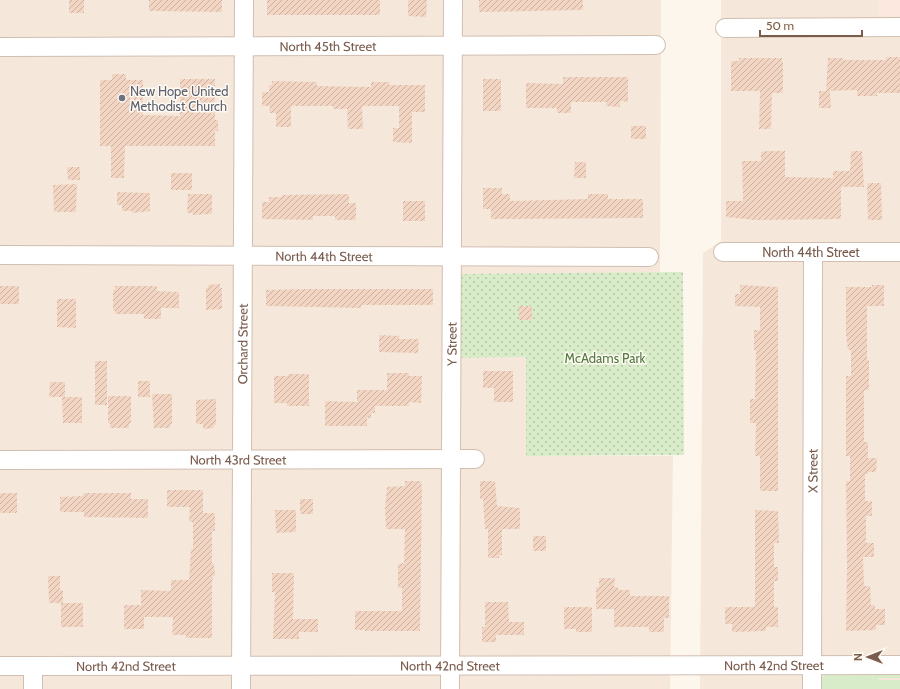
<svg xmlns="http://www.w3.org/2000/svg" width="900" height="689" viewBox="0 0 900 689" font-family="Cabin,sans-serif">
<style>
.residential{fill:#f5e8da}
.commercial{fill:#fde8e0}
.grass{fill:#d8ecc9}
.park{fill:url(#park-dots)}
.building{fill:url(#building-hatch)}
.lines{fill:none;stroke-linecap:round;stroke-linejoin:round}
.minor-casing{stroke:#d1beb0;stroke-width:20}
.minor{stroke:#fff;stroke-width:18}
.worship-dot{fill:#6b7280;stroke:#fffaf3;stroke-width:1.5}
.labels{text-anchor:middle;stroke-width:3;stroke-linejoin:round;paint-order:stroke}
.street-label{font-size:13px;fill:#7a5c4d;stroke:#fffaf3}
.worship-label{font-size:13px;fill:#5b616d;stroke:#fffaf3;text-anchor:start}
.park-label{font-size:13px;fill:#537a41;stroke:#fffaf3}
</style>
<defs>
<pattern id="park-dots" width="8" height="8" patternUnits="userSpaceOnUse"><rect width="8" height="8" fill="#d8ecc9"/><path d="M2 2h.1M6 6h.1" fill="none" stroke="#b4c2a5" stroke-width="1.8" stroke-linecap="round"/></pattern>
<pattern id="building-hatch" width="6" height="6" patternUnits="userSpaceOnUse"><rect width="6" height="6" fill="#f3d5c3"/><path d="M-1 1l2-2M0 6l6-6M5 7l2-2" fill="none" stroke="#cab0a1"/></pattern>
</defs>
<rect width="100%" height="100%" fill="#fdf6ec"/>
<!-- residential -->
<g class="residential">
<polygon points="0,0 661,0 660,273 460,274 461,358 526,357 527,456 673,456 670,689 0,689"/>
<polygon points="721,0 879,0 879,16 900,16 900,689 700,689 703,253 721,241"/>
</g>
<!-- commercial -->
<polygon class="commercial" points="879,0 900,0 900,16 878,16"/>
<!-- grass -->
<polygon class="grass" points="828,673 900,673 900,678 879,678 879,680 900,680 900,689 820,689 822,678"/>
<!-- park -->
<polygon class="park" points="683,272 684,455 526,456 526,357 460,358 460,274"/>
<!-- building -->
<g class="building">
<rect x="69" y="0" width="15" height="13"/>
<polygon points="149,0 222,0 222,12 149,11"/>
<rect x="267" y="0" width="113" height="15"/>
<polygon points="408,0 427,0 426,17 408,16"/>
<polygon points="479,0 583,0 583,10 479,12"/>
<polygon points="886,57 900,57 900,93 877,93 877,96 857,96 857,90 826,91 830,91 831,108 819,108 819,91 826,91 828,58 843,58 843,60 886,60"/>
<polygon points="739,58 782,58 782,62 783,62 783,93 772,93 771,129 759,129 760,91 731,91 731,61 739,61"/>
<polygon points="112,74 126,74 126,80 143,80 143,115 180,116 180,79 215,79 215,120 218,120 218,131 215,131 215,146 125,146 124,178 111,178 111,146 100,146 100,80 112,80"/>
<polygon points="563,77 628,77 628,102 620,101 620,107 606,106 606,102 571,102 571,113 557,113 557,108 526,108 526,83 563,84"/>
<rect x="483" y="79" width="18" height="32"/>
<polygon points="272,81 317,82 317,86 371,87 371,82 390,82 389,85 425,85 425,112 412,112 412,143 393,142 393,128 399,128 399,106 362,106 363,129 348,129 347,109 333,109 333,106 291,106 291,127 276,127 276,113 269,113 270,106 262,106 262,92 269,92 269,85 272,85"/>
<rect x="631" y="126" width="15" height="13"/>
<polygon points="767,151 785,151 785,177 833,178 833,171 850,171 851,151 862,151 864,187 841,187 841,219 755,220 726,217 726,201 743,201 742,161 761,161 761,152"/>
<polygon points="575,162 586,162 586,178 574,178"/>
<polygon points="67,167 80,167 80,180 68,180"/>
<rect x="171" y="173" width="21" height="17"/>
<polygon points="867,183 881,183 882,220 868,220"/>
<polygon points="77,184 76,212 54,212 53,185"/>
<polygon points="483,188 502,188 502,194 510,194 510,201 588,199 588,194 608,194 608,199 643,199 643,218 491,219 491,209 483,209"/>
<polygon points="117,192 150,193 150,211 133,213 132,211 122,211 122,205 117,205"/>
<polygon points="188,194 212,194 212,214 193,215 193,213 187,213"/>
<polygon points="349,194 349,203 356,203 356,220 335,220 335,216 313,216 313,220 262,219 262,202 269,202 269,197 282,197 282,195"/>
<rect x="403" y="201" width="22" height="20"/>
<polygon points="220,284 220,288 222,288 222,309 206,310 206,288 208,288 208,285"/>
<polygon points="740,285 778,287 778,491 760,491 760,456 755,456 756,423 750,423 750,399 755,399 756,350 754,350 754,330 760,330 760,307 735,306 735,294 740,294"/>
<polygon points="872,285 884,285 884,306 867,306 867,360 869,360 869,390 864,390 864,442 868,442 868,458 877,458 876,472 868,472 868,474 865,474 865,501 872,501 872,516 866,516 866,543 874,543 874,557 863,557 864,586 870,586 871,605 875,605 875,609 885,609 885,625 876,625 876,630 846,631 847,564 846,481 850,481 850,456 846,456 846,376 851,376 851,350 848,350 846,334 846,287 872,287"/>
<rect x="0" y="286" width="19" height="18"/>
<polygon points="115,286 157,286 157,291 179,292 179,308 161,308 161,319 144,319 144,314 115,314 115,311 113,311 113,290 115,290"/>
<polygon points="304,289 433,289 433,305 361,305 361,308 266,306 266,290"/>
<polygon points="57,299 76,299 76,328 57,327"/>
<rect x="519" y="306" width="13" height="14"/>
<polygon points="379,335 400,336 399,339 419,339 418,353 379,352"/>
<rect x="95" y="361" width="12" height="44"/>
<polygon points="483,371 513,371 513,402 494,402 494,388 483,388"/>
<polygon points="387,373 409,373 409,376 422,376 421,403 409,402 409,406 375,406 375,413 371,413 371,418 367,418 367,426 325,426 325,401 357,402 357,390 387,390"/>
<polygon points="288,374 309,374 309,406 287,406 287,403 274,403 274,376 288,376"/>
<rect x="138" y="381" width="12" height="16"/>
<polygon points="50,382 65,382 65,397 82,397 82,423 63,423 62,397 49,397"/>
<polygon points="152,394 172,394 172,424 170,424 170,428 154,428"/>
<polygon points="108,396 131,396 131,423 129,423 129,428 110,428 110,423 108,423"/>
<polygon points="216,399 216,425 214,425 214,428 203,429 203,424 196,424 196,400"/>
<polygon points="405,481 421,481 422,487 420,631 365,631 365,630 355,630 355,611 402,611 402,588 398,588 398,564 404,563 405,529 386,529 385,509 387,487 405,486"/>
<polygon points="480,481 495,481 497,506 520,508 520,529 502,529 502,555 499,555 499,558 488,558 488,529 485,529 483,499 480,499"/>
<polygon points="167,490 203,490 203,513 215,513 215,531 212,531 212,564 214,564 215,576 213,576 212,583 212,638 186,638 186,635 172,635 173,617 144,617 144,629 124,629 124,605 141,605 141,590 171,591 171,580 189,580 191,549 193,549 193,522 189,522 190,507 167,507"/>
<rect x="0" y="493" width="17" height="20"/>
<polygon points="83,493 131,493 131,499 148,499 148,518 84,517 84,512 60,512 60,497 83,496"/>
<rect x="300" y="499" width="13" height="15"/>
<polygon points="275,510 296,510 296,532 276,533"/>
<polygon points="755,510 778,511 779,543 774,543 774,567 778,567 778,581 774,581 774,607 778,607 778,627 766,627 766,631 732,632 732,624 725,624 725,607 755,607"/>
<rect x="533" y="536" width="13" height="15"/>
<polygon points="272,573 294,573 293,619 318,619 318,632 299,632 299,639 273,639 275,592 272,592"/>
<polygon points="48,576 60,576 60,590 63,590 63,603 49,603"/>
<polygon points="599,578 615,578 614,587 618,587 618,590 630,590 630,596 669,596 669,618 664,618 664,632 649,632 649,627 614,627 614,609 596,609 596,587 599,587"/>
<polygon points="485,602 508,602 509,622 524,622 524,635 496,635 496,642 482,642 482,627 485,627"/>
<rect x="61" y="603" width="22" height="24"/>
<polygon points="564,607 592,607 592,632 576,632 576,629 564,629"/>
</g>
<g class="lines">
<defs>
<g id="minor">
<polyline points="725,28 900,27"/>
<path id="s1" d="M0,47L656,45"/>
<path id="s2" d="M723,252H900"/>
<path id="s3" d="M0,255L649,257"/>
<path id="s4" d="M0,460L475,459"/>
<path id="s5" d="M0,666L900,665"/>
<polyline points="33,666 33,689"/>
<path id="s6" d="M241,689L244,0"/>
<path id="s7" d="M450,689L453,0"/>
<path id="s8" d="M812,689L813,253"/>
</g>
</defs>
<!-- minor casing -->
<use href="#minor" class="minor-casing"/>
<!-- minor -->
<use href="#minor" class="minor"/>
</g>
<!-- markers -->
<circle class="worship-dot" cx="122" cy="98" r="4"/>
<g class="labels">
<!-- street labels -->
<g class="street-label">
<text dy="5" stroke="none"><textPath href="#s1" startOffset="328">North 45th Street</textPath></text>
<text dy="5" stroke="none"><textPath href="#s2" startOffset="88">North 44th Street</textPath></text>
<text dy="5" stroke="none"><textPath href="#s3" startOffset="324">North 44th Street</textPath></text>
<text dy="5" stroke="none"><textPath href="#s6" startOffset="345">Orchard Street</textPath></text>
<text dy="5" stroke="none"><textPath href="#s7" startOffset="345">Y Street</textPath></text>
<text dy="5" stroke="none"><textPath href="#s4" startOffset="238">North 43rd Street</textPath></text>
<text dy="5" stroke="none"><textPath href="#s8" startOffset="218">X Street</textPath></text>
<text dy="5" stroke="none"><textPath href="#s5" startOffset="450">North 42nd Street</textPath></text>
<text dy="5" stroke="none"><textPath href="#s5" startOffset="774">North 42nd Street</textPath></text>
<text dy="5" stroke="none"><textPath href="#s5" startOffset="126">North 42nd Street</textPath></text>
</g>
<!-- worship labels -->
<g class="worship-label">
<text x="130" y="96">New Hope United<tspan x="130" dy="15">Methodist Church</tspan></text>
</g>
<!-- park labels -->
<g class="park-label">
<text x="605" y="363">McAdams Park</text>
</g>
</g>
<!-- north arrow -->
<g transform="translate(868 657) rotate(270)" stroke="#fffaf3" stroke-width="3" paint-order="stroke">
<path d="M0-3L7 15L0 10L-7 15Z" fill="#7a5c4d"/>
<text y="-6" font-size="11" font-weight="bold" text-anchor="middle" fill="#7a5c4d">N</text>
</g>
<!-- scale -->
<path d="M760 30v6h102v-6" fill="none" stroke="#7a5c4d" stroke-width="2"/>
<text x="766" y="30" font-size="12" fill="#7a5c4d" stroke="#fffaf3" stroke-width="3" paint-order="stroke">50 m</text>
</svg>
